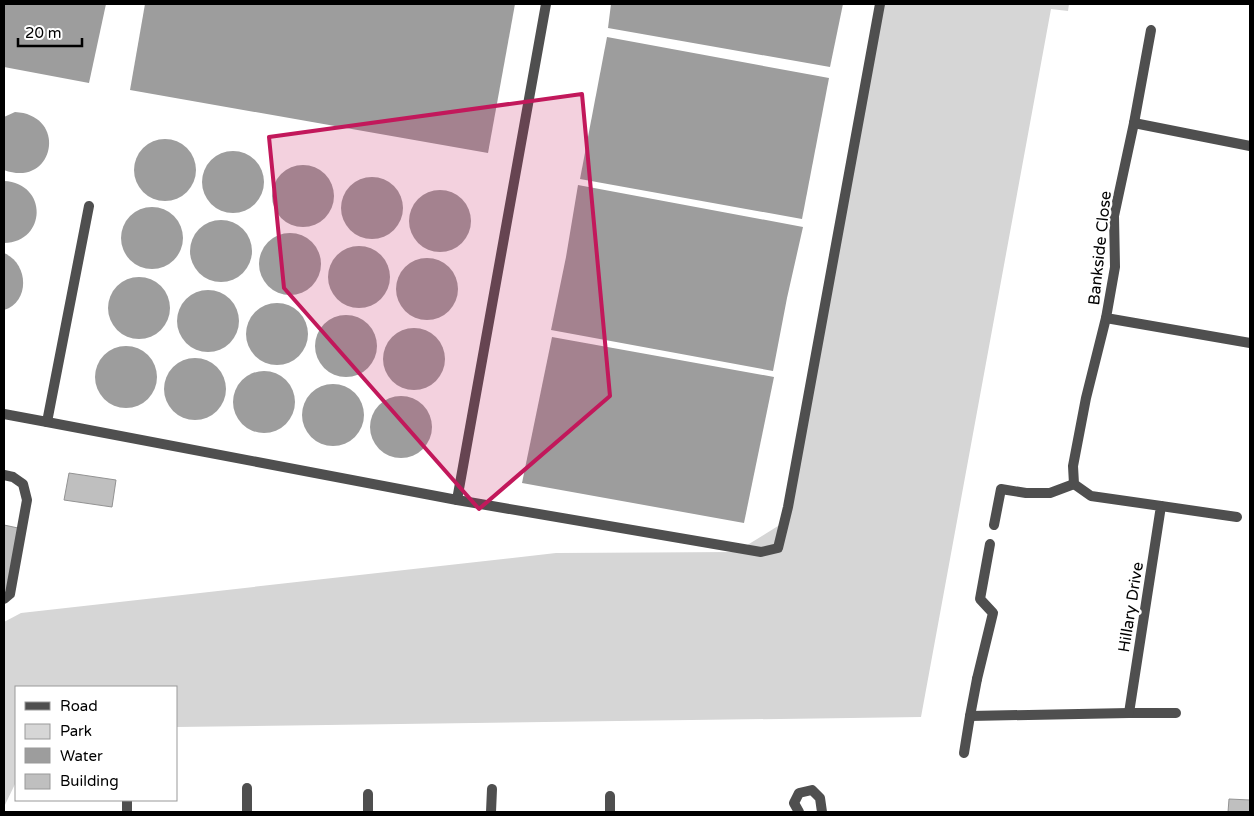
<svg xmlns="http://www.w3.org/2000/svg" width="1254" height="816" viewBox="0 0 1254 816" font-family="'Varela Round',sans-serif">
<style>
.green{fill:#d6d6d6}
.water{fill:#9d9d9d}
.building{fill:#bfbfbf;stroke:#939393}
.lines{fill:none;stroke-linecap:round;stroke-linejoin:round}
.lane{stroke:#4f4f4f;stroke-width:10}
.street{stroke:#4f4f4f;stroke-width:10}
.marked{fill:#c2185b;fill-opacity:0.2;stroke:#c2185b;stroke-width:4;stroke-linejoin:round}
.labels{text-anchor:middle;stroke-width:5;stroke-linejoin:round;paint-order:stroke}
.street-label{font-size:16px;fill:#000;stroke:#fff}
</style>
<rect width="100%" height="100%" fill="#fff"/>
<!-- green -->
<polygon class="green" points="881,4 1069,4 1068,11 1051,9 921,717 176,727 176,687 16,687 16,782 4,807 4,622 21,613 556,553 736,552 786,521"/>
<!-- water -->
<g class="water">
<polygon points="4,4 106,4 89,83 4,67"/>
<polygon points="145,4 515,4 488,153 130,90"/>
<polygon points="611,4 843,4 830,67 608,28"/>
<polygon points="607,37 829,78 802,219 580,179"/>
<path d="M15,112C69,115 54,189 4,170V117Z"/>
<circle cx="165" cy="170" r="31"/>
<circle cx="233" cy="182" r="31"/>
<circle cx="303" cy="196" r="31"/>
<circle cx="372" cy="208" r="31"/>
<path d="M4,181C48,183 47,242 4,243Z"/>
<polygon points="578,185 803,227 787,298 773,371 551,330 566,257"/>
<circle cx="440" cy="221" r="31"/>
<circle cx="152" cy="238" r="31"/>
<circle cx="221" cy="251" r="31"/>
<circle cx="290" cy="264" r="31"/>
<circle cx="359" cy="277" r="31"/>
<path d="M4,253C28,263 31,301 4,310Z"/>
<circle cx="427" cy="289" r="31"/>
<circle cx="139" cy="308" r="31"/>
<circle cx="208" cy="321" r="31"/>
<circle cx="277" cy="334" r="31"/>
<circle cx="346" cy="346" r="31"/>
<circle cx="414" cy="359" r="31"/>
<polygon points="552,337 774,377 744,523 522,483"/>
<circle cx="126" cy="377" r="31"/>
<circle cx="195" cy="389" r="31"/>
<circle cx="264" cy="402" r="31"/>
<circle cx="333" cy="415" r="31"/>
<circle cx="401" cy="427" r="31"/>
</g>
<!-- building -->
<g class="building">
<polygon points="69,473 116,480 112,507 64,500"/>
<polygon points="4,525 18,528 7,594 4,594"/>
<polygon points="1229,799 1250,800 1250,812 1228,812"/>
</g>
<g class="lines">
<!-- lane -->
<g class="lane">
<polyline points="89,206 47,422 457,500 546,4"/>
<polyline points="4,414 47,422"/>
<polyline points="4,475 13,477 23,484 27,500 10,594 4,599"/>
<polyline points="457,500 761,552 778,548 788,507 880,4"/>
<polyline points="994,525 1001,489 1026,493 1050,493 1074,484"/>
<polyline points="977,679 993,613 980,599 990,544"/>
</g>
<!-- street -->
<g class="street">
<polyline points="1134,123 1151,30"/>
<polyline points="1250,146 1134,123 1114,216 1115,267 1106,318 1250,343"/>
<polyline points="1106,318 1086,398 1073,466 1074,484 1091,496 1161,506 1129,713 1176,713"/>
<polyline points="1161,506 1237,517"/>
<polyline points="977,679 970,716 1129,713"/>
<polyline points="964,753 970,716"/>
<polyline points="247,788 247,812"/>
<polyline points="610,796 610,812"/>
<polyline points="127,812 127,801"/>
<polyline points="368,812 368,794"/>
<polyline points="491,812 492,789"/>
<polyline points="799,812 794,803 799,793 812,790 820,798 822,812"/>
</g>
</g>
<!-- marked area -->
<path class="marked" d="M582,94L610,396L479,509L284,288L269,137Z"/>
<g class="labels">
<!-- street labels -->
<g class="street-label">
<text transform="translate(1099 248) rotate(-84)" y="6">Bankside Close</text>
<text transform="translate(1130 607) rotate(-81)" y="6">Hillary Drive</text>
</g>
</g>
<!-- border -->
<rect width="1254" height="816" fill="none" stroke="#000000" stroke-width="10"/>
<!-- legend -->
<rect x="15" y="686" width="162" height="115" fill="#ffffff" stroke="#999999"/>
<rect x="25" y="702" width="25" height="8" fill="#4f4f4f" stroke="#999999"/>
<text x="60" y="711" font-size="15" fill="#000000">Road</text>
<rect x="25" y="724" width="25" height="15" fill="#d6d6d6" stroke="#999999"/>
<text x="60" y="736" font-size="15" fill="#000000">Park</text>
<rect x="25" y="748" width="25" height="15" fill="#9d9d9d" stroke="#999999"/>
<text x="60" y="761" font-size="15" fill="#000000">Water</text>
<rect x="25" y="774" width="25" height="15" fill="#bfbfbf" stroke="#999999"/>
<text x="60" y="786" font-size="15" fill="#000000">Building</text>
<!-- scale -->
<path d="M18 38v8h64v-8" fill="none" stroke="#000000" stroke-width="2.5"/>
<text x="25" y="38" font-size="15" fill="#000000" stroke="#ffffff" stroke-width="4" paint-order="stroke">20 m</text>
</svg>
